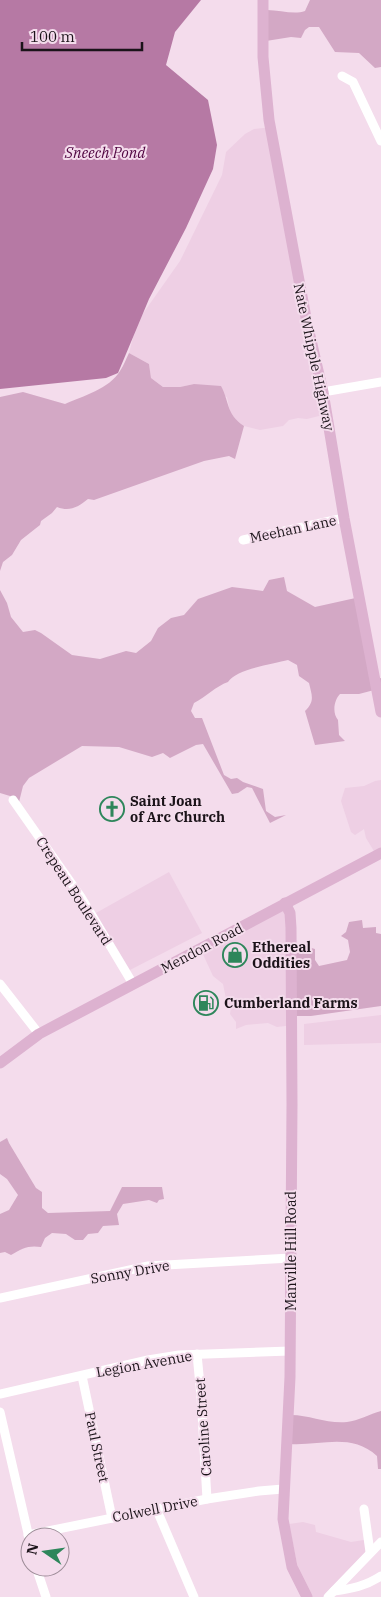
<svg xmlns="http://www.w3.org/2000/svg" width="381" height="1597" viewBox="0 0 381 1597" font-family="'IBM Plex Serif',serif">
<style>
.built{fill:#eecfe4}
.green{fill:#d3a8c5}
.water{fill:#b679a4}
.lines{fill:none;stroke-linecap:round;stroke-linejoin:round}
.minor{stroke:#fff;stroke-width:9}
.major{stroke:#ddb2d0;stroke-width:11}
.labels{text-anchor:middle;stroke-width:4;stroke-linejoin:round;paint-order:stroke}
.street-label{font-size:14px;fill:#1b1319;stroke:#f4dcec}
.poi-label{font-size:14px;font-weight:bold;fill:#1b1319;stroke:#f4dcec;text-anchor:start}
.water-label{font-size:15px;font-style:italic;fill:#520743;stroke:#f4dcec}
</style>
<rect width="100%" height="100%" fill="#f4dcec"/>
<!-- built -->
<g class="built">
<polygon points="273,127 323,415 307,419 298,418 289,420 283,426 260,430 244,426 237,421 230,412 227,397 194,384 180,387 163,387 151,378 149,364 129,353 137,322 180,261 222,175 226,152 245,134 254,129"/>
<polygon points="381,780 381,855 377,856 366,838 364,829 355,835 351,832 341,801 345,788 364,786 375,781"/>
<polygon points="169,872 202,933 128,971 96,913"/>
<polygon points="289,904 294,1025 277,1027 268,1023 246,1025 236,1029 236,1022 230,1014 231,1008 227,1004 223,984 213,976 201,950"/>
<polygon points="381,1015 381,1043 304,1045 304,1024"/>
<polygon points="303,1522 315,1525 316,1532 351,1542 370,1539 372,1549 330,1597 309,1597 301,1584 289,1524"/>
</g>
<!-- green -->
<g class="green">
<path d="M310,0H381V67L375,68L359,53L335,52L319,27H309L305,30L301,38L291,37L266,41L267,10C280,10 294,15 305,11Z"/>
<path d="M129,353L149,364L151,378L163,387H180L194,384L221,386C230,403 226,414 244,426L235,459L229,456L204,461L94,500L88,499C78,507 70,512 57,507L52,513L41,521L40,525L21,540L12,555L3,562L0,571V397L23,392L65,404C83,396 109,389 120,371C124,365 126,359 129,353Z"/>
<path d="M284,577L287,591L315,607L360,597L378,679L381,678V701L378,689L359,694H340C334,700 332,713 338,720L339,735L345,741L315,745L305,711C315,701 312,696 309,683L299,676L297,665L288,660C273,664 236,669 228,682C216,686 206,697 194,703L191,711L195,718H202L224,775L231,779L237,778L243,782L263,789L266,811L275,817L286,815L270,823L252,788L247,787L238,793L232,794L203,744L196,745L170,758L163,753L152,757L119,747L82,746L29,778L23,786L18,806L10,796L0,793V590L7,603L11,617L23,632L35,630L41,633L72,655L100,659L126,651L136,653L151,641L158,628L171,618L184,615L198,599L232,587L263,591L269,580Z"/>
<polygon points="362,920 363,928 376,927 376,933 381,934 381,1006 311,1016 296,1016 295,946 304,946 315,949 315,960 319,966 347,960 350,952 348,940 341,936 346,932 349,922"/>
<path d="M7,1138L9,1143L36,1188L42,1192V1208L48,1213L110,1211L122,1187H162L164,1199L159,1200L157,1203L149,1200L123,1204L117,1214L119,1225L103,1226L98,1233L88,1234L83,1240H75L66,1234L52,1233L45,1238L41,1247C29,1245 22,1248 11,1255L5,1252L0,1253V1214L9,1210L18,1195L7,1179L0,1174V1142Z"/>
<path d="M381,1411V1469H378L377,1456C351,1432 320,1446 290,1444L291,1415C310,1415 327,1424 347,1422C358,1421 370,1414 381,1411Z"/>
</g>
<!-- water -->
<polygon class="water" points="0,0 201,0 175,32 166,65 208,100 217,145 213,169 186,228 149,299 118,373 106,378 0,389"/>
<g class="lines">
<!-- minor -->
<g class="minor">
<polyline points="342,76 353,82 381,141"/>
<polyline points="323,392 381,382"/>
<polyline points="243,540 344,518"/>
<polyline points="13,800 81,897 133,984"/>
<polyline points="0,984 39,1034"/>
<polyline points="0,1298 148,1266 291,1258"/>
<polyline points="197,1354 201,1396 207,1499"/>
<polyline points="82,1376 112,1518"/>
<polyline points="0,1394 148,1360 179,1355 290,1351"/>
<polyline points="0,1412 30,1542"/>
<polyline points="156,1508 194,1597"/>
<polyline points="364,1509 370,1552"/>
<polyline points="28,1535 207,1499 259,1491 283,1489"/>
<polyline points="36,1567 46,1597"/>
<path d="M334,1591C351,1589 366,1586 381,1576"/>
<polyline points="328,1597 381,1542"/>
</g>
<!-- major -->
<g class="major">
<polyline points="263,0 263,57 269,120 307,323 323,392 344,518 381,712"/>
<polyline points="285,903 290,913 291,928 292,1104 290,1377 283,1519 292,1567 307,1597"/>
<polyline points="0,1063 39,1034 381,853"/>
</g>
</g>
<!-- icons -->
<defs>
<symbol id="church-ring" viewBox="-11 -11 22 22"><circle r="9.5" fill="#f4dcec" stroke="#2e865b" stroke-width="1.5"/><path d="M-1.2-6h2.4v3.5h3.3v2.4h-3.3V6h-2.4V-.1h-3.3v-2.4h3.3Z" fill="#2e865b"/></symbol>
<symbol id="shop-ring" viewBox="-11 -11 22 22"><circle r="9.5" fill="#f4dcec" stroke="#2e865b" stroke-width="1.5"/><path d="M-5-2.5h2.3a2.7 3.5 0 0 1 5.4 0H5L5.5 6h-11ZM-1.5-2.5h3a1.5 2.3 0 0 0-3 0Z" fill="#2e865b"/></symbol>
<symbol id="fuel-ring" viewBox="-11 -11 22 22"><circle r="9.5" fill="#f4dcec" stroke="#2e865b" stroke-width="1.5"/><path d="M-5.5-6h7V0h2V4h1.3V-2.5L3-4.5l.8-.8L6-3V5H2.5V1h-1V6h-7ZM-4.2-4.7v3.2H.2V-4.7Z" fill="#2e865b"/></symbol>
</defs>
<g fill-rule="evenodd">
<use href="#church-ring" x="98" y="795" width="28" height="28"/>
<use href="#shop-ring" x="221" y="941" width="28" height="28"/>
<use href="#fuel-ring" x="192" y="989" width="28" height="28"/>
</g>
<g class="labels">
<!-- street labels -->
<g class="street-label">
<text transform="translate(314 357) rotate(78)" y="5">Nate Whipple Highway</text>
<text transform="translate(293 529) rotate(-12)" y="5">Meehan Lane</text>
<text transform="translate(74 891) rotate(57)" y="5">Crepeau Boulevard</text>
<text transform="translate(202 948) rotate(-28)" y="5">Mendon Road</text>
<text transform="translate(291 1251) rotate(-90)" y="5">Manville Hill Road</text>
<text transform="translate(130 1272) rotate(-10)" y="5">Sonny Drive</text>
<text transform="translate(144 1364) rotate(-10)" y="5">Legion Avenue</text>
<text transform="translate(203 1427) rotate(-94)" y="5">Caroline Street</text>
<text transform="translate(97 1447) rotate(78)" y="5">Paul Street</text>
<text transform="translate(155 1509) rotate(-11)" y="5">Colwell Drive</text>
</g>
<!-- poi labels -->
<g class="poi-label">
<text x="130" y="806">Saint Joan<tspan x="130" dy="16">of Arc Church</tspan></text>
<text x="252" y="952">Ethereal<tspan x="252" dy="16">Oddities</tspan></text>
<text x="224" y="1008">Cumberland Farms</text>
</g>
<!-- water labels -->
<g class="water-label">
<text x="105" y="158">Sneech Pond</text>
</g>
</g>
<!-- north arrow -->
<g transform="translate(45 1552) rotate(283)"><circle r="24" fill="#f4dcec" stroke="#9d8c98"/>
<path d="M0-4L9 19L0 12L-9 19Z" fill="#2e865b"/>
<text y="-8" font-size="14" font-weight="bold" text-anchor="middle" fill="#1b1319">N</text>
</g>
<!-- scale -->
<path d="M22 42v8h120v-8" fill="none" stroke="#1b1319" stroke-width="2.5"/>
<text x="30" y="42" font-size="15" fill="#1b1319" stroke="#f4dcec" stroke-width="4" paint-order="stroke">100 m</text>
</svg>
